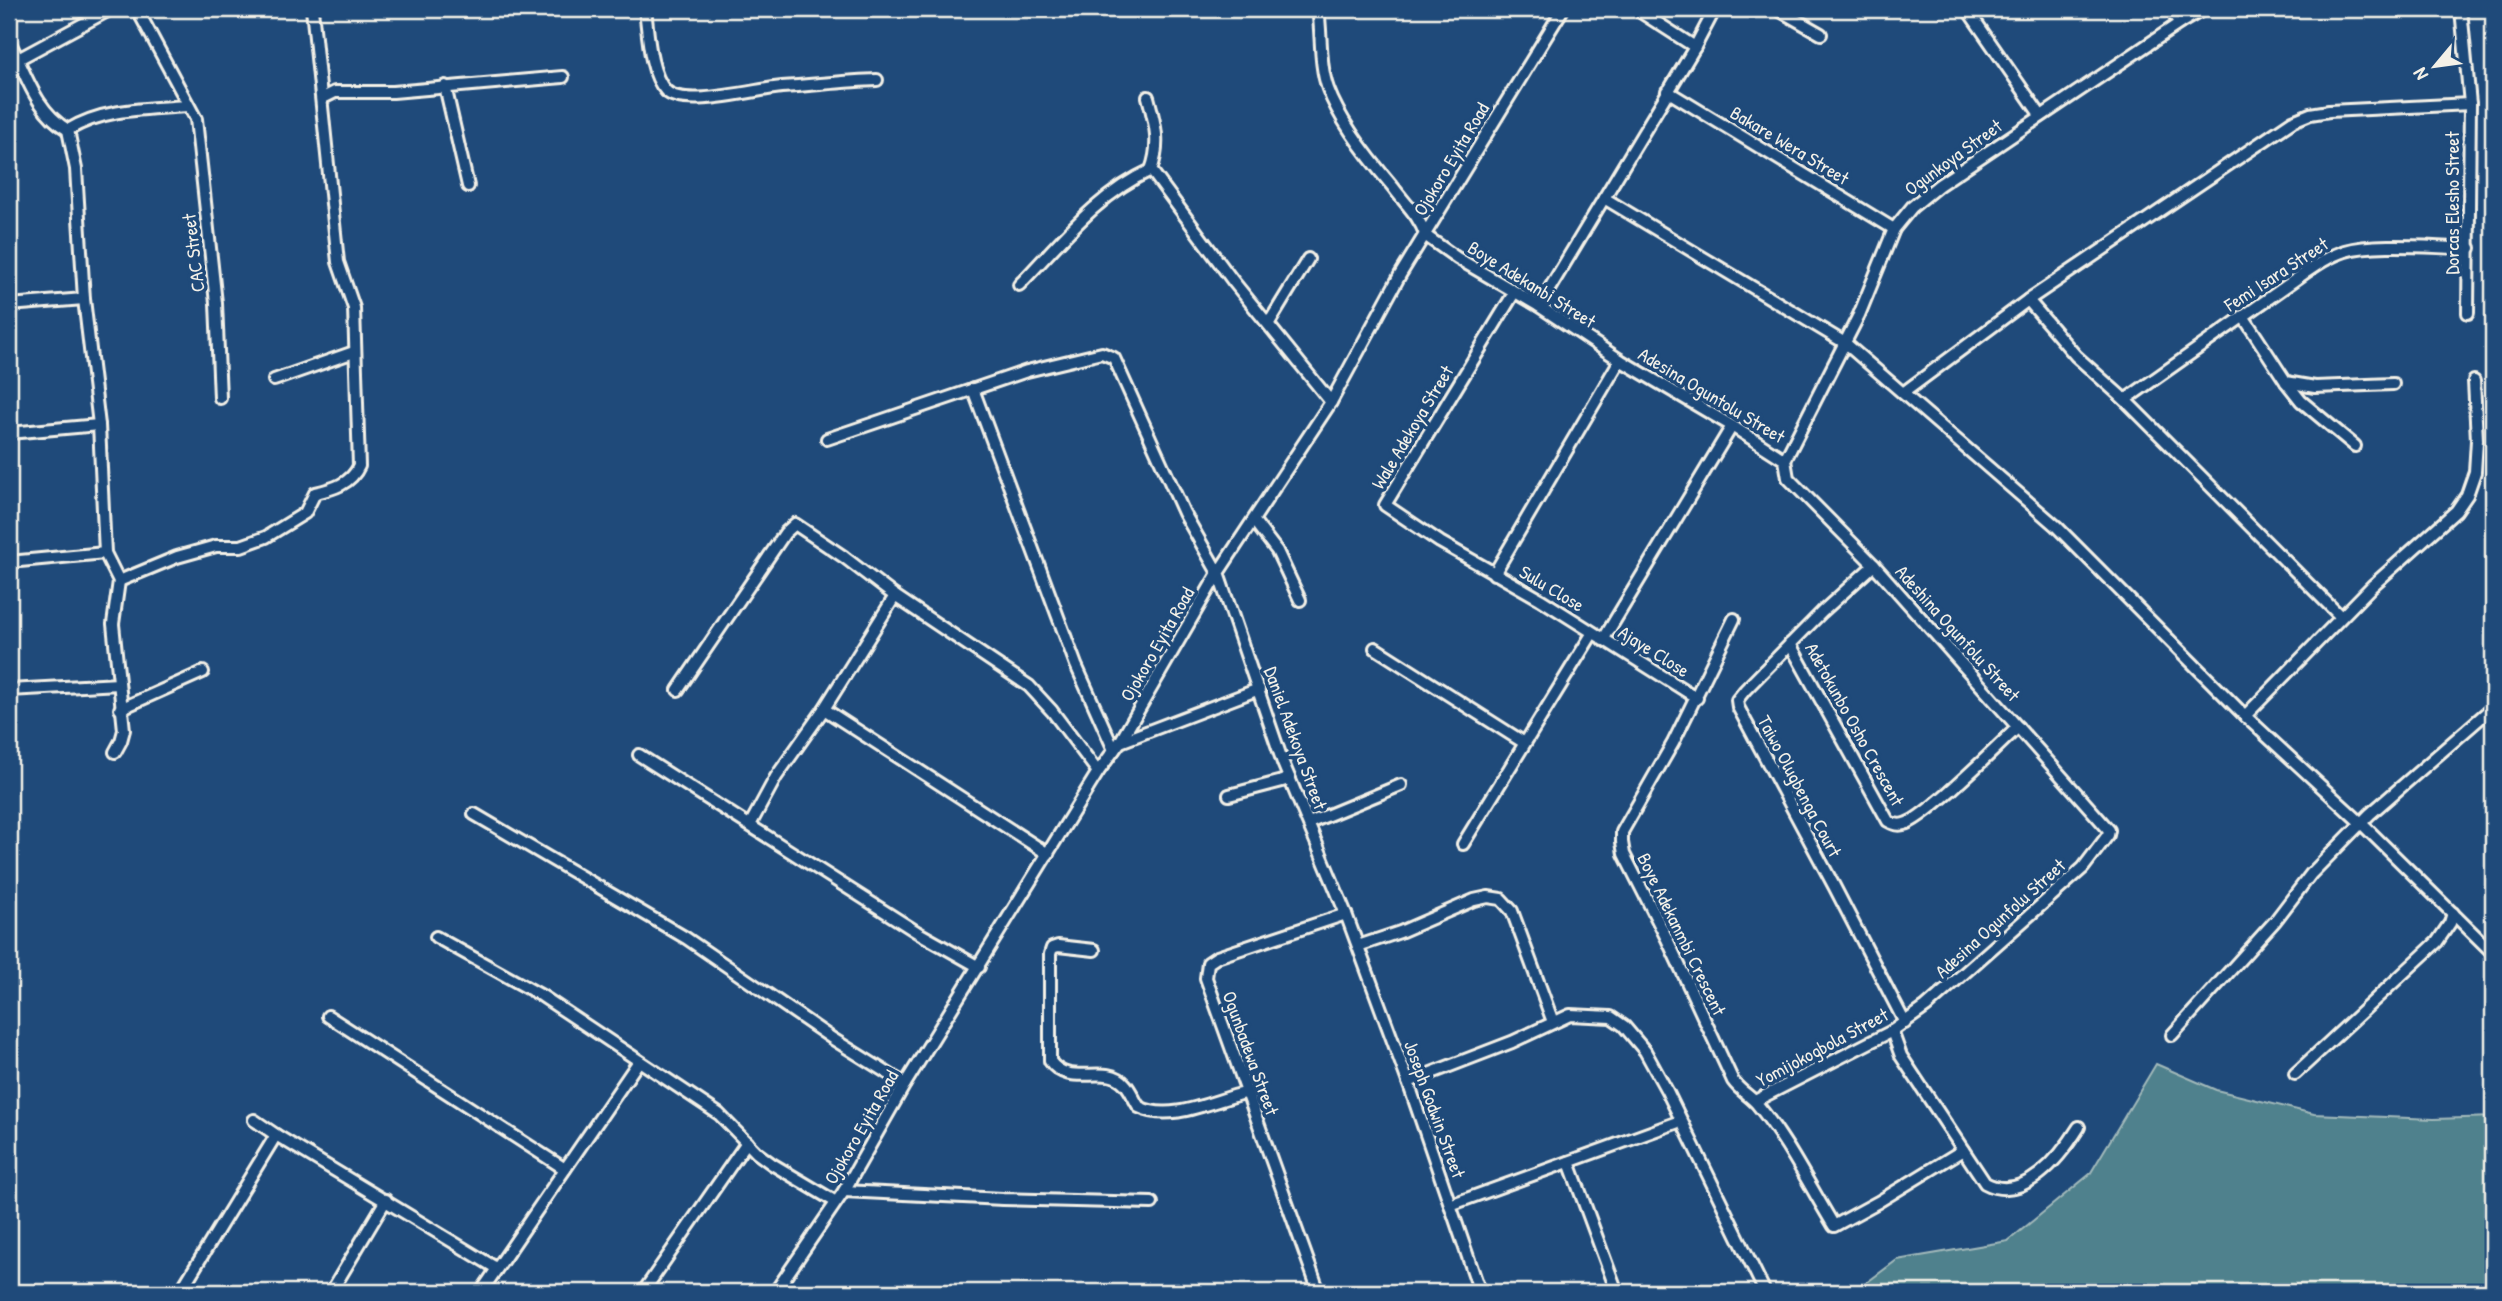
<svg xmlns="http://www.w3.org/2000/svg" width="2502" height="1301" viewBox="0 0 2502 1301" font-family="'Patrick Hand',sans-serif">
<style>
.green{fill:#50818d;stroke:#a2b9ba;stroke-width:2}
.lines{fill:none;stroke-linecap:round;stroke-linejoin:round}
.street-casing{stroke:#f4f1e8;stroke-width:16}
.street{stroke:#1f4a7a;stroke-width:10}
.labels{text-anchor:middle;stroke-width:7;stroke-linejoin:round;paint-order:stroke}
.street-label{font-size:19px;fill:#f4f1e8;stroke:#1f4a7a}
</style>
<rect width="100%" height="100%" fill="#1f4a7a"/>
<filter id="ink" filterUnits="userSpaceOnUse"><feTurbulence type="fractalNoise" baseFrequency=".0143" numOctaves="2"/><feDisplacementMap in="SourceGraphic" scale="14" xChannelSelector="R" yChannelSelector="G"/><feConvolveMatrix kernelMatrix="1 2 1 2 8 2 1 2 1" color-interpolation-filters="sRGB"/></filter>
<g filter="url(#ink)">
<!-- green -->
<polygon class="green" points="2156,1064 2216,1090 2314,1114 2434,1119 2493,1117 2493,1292 1854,1292 1897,1260 2008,1241 2090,1174"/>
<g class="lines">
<defs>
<g id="street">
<polyline points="137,9 196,119 216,303 220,398"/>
<path d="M645,9C648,31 649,73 666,91C684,109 757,89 782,87C814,85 845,81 877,80"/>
<path d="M1318,9C1322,35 1319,64 1328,89C1340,122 1370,160 1393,187C1406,205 1418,214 1426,236"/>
<polyline points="1636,9 1695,47"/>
<polyline points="1777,9 1821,34"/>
<polyline points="1967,9 2041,116"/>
<polyline points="2170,9 2180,23"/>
<polyline points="2461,9 2470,104 2468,313"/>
<path d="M9,41C26,73 35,111 68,130L76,169L84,299L99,425L105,553L119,581L113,624L124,730L121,741L115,752"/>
<polyline points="9,64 111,9"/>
<polyline points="445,86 468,186"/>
<polyline points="1667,91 1894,229"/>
<polyline points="323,98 335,92 393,92 563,77"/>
<path d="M68,130C104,108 148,109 188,106"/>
<polyline points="1151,170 1233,281 1331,402"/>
<polyline points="1604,198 1845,343 2056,526 2245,716 2361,823 2493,953"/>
<polyline points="1426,236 1457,258 1539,306 1620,360 1732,426 1785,460"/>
<path d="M1019,285C1060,243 1096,195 1151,170C1161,144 1155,123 1148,97"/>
<polyline points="1514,293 1385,505 1440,542 1540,599 1697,698"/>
<polyline points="2028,300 2076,356 2125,400 2341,617"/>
<polyline points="9,305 84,299"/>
<polyline points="1539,306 1695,47 1715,9"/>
<polyline points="2243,316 2286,382 2301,401 2355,446"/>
<polyline points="1269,323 1308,259"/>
<polyline points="274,380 354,352"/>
<polyline points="2286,382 2315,387 2393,384"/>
<polyline points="973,389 1076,665 1114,750"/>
<polyline points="1903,393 2028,300 2293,121 2310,114 2329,111 2470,104"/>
<path d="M2125,400L2302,275C2315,266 2329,256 2345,251C2375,242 2436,248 2470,248"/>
<polyline points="9,433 99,425"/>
<polyline points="827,439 1027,371 1102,353 1114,358 1184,513 1218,573 1283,763 1346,914 1408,1082 1480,1292"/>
<polyline points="1785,460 1859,315 1894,229 1912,207 1939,185 1988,152 2180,23 2204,9"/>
<polyline points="1254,521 1277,551 1300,600"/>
<polyline points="9,562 105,553"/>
<polyline points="1874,565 1822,612 1745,690 1737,700 1738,707 1834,886 1905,1023"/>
<polyline points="1494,574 1620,360"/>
<path d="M119,581L177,557L216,546H241L266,537L305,513L315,493C333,489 351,484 359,466L354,308L338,262L312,9"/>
<path d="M1734,619L1673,743L1622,832V842L1624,854L1667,939L1733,1081C1740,1091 1749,1095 1757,1104C1787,1140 1809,1185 1834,1226L1878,1202L1963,1150"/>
<polyline points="1603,640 1732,426"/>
<path d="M1790,644L1888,821C1893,824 1898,826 1904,824C1924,820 1999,745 2018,727"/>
<polyline points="1375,648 1523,742"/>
<polyline points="9,690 119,684"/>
<polyline points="678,690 785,533 795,524 844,557 895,596 1029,686 1052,711 1098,772"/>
<polyline points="120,709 203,672"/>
<polyline points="824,709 1048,854"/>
<polyline points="2245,716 2372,586 2456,511 2467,495 2475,472 2477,440 2474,381"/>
<polyline points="1120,742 1259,689"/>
<polyline points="639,755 917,932 979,967"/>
<polyline points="1229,795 1290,779"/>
<polyline points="474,814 686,938 833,1039 905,1084"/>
<polyline points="1309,823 1401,785"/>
<polyline points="750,825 776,777 824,709 895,596"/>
<polyline points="1463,844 1592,634"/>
<polyline points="436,937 542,996 719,1114 757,1153 772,1164 836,1202"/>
<polyline points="1358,946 1400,932 1474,900 1488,897 1501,899 1512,911 1553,1022"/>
<path d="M1094,950L1058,946L1052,948L1050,954V1061C1069,1089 1106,1062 1125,1084C1131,1090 1134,1100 1139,1107C1171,1123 1214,1100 1245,1093"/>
<polyline points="328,1016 565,1169"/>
<path d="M1892,1031L1901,1056L1985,1183C2024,1204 2061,1156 2079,1127"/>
<polyline points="2172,1035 2275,921 2311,874 2370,814 2493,707"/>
<polyline points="2295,1074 2437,942 2450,923 2453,913"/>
<polyline points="1408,1082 1512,1042 1570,1015 1611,1017 1624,1026 1645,1051 1667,1091 1765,1292"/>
<polyline points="1755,1101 1892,1031 1926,1007 2083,868 2108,835 2109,830 1874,565 1788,478 1785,460"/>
<polyline points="254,1120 276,1135 496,1268"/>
<polyline points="1569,1162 1617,1292"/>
<polyline points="844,1191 1003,1199 1152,1203"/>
<polyline points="1450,1205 1681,1121"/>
<polyline points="180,1292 276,1135"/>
<polyline points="331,1292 386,1200"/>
<polyline points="481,1292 639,1061"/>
<polyline points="643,1292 747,1142"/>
<polyline points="775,1292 844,1191 905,1084 1098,772 1120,742 1218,573 1331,402 1400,275 1563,9"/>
<polyline points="1319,1292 1206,978 1208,963 1217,957 1346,914"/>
</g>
</defs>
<!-- street casing -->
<use href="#street" class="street-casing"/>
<!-- street -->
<use href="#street" class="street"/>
</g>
</g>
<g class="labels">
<!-- street labels -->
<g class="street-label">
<text transform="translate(1790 145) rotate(31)" y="7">Bakare Wera Street</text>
<text transform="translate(1953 157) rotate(-36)" y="7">Ogunkoya Street</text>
<text transform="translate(1451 159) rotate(-59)" y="7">Ojokoro Eyita Road</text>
<text transform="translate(2452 203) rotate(-90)" y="7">Dorcas Elesho Street</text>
<text transform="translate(193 253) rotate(-97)" y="7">CAC Street</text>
<text transform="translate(2276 274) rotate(-33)" y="7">Femi Isara Street</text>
<text transform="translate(1532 284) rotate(32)" y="7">Boye Adekanbi Street</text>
<text transform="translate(1712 395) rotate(31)" y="7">Adesina Oguntolu Street</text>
<text transform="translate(1412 427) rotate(-59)" y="7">Wale Adekoya Street</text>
<text transform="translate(1552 588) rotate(31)" y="7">Sulu Close</text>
<text transform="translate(1958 633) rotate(48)" y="7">Adeshina Ogunfolu Street</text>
<text transform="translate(1157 644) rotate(-60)" y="7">Ojokoro Eyita Road</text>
<text transform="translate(1654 651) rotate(32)" y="7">Ajaye Close</text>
<text transform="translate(1855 724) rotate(61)" y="7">Adetokunbo Osho Crescent</text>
<text transform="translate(1296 738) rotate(70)" y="7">Daniel Adekoya Street</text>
<text transform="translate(1800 786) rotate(62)" y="7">Taiwo Olugbenga Court</text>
<text transform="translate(2000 918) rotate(-42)" y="7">Adesina Ogunfolu Street</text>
<text transform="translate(1682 934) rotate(64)" y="7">Boye Adekanmbi Crescent</text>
<text transform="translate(1822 1047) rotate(-28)" y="7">Yomijokogbola Street</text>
<text transform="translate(1251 1053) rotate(70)" y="7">Ogunbadewa Street</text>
<text transform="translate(1435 1109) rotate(70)" y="7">Joseph Godwin Street</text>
<text transform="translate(861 1127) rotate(-60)" y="7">Ojokoro Eyita Road</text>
</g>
</g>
<!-- margin -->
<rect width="2502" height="1301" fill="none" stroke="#1f4a7a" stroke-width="35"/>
<rect x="18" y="18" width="2467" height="1266" fill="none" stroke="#f4f1e8" stroke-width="2.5" filter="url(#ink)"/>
<!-- north arrow -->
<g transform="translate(2435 66) rotate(241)" stroke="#1f4a7a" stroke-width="5" paint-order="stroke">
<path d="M0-5L12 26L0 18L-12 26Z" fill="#f4f1e8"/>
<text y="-10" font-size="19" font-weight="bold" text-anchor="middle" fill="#f4f1e8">N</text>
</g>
</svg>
